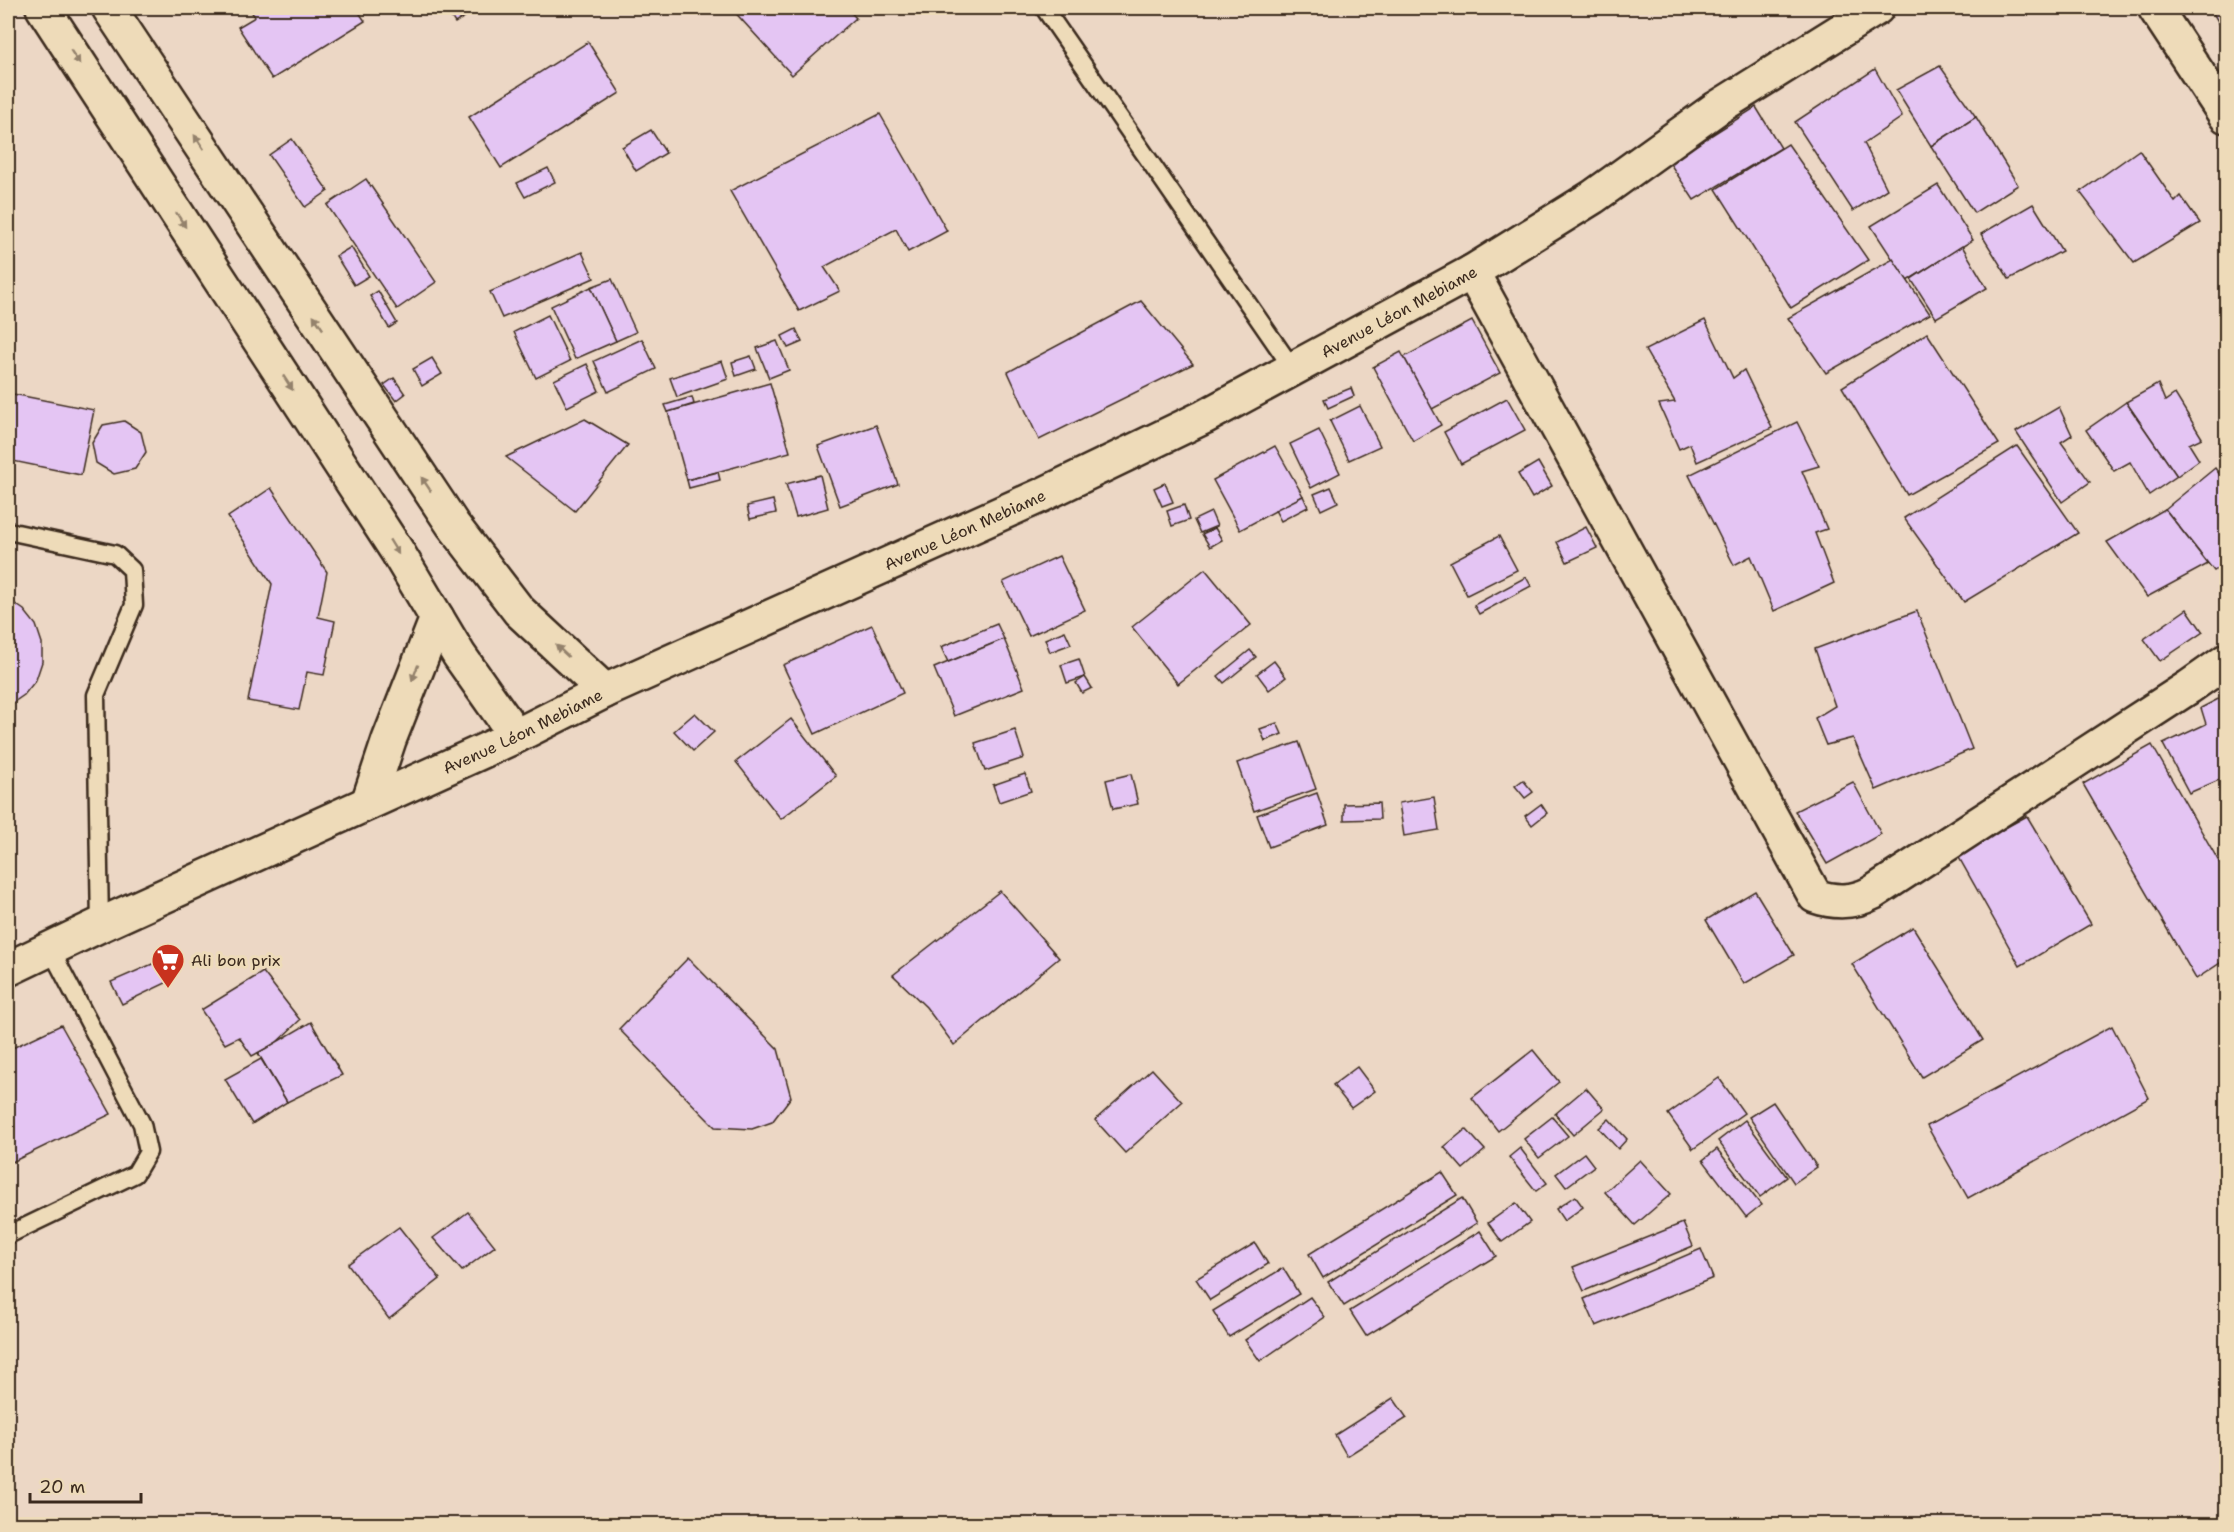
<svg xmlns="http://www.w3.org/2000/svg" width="2234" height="1532" viewBox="0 0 2234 1532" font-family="'Shantell Sans',sans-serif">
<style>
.building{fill:#e4c5f3;stroke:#3b2a1e;stroke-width:1.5}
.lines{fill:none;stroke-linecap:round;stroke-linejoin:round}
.service-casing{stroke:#3b2a1e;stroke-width:21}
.minor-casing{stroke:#3b2a1e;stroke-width:38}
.tertiary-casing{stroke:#3b2a1e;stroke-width:38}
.secondary-casing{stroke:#3b2a1e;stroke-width:38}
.service{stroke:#eedbb9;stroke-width:16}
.minor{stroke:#eedbb9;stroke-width:33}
.tertiary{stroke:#eedbb9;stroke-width:33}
.secondary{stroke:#eedbb9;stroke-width:33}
.oneway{fill:#94826c}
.labels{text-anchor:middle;stroke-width:6;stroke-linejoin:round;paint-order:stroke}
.street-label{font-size:16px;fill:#3b2a1e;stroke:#eedbb9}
.poi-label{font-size:16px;fill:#3b2a1e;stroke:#eedbb9;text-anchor:start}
</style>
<rect width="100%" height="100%" fill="#ecd7c5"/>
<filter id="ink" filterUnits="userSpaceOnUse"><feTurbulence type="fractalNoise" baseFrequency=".0167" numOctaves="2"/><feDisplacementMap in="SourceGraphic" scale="12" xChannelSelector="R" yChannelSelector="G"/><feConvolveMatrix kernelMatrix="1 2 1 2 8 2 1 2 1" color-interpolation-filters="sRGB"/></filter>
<g filter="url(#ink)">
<!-- building -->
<g class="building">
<polygon points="249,8 356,8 365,21 272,79 238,27 255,17"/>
<polygon points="445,8 479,8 455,23"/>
<polygon points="731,8 847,8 856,18 792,75"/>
<polygon points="2210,8 2226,8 2226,35"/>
<polygon points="588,42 620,93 501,168 469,117"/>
<polygon points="1940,66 1976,117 1931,146 1896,90"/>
<polygon points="1875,69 1902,117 1864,143 1887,189 1853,211 1795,122"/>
<polygon points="1756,107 1781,148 1694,200 1669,162"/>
<polygon points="880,114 947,231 908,252 896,229 824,267 840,291 799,311 730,191"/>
<polygon points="1976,117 2018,185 1974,213 1931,146"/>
<polygon points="651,130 666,153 636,171 622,147"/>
<polygon points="292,139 328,191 305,207 269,155"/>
<polygon points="1788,144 1868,260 1791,308 1716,189"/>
<polygon points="2139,150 2175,202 2181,196 2200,223 2134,263 2080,192"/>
<polygon points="548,168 555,182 525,197 517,183"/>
<polygon points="366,179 436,282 397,309 327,205"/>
<polygon points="1938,185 1973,240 1907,281 1871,226"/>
<polygon points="2033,204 2062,251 2009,279 1981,234"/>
<polygon points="1962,246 1987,288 1936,318 1911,279"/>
<polygon points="351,247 369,276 354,285 336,256"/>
<polygon points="582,252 594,278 502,318 490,292"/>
<polygon points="1893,259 1930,314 1826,373 1788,318"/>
<polygon points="612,279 636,332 616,341 591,287"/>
<polygon points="591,287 616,341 575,359 551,306"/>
<polygon points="378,291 397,323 389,328 370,296"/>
<polygon points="1141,301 1193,364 1039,440 1008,372"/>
<polygon points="548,315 570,361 536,378 514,332"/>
<polygon points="1705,320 1733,378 1744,370 1772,428 1697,462 1690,444 1679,449 1659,404 1675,402 1645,350"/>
<polygon points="1472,321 1500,373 1432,409 1404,357"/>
<polygon points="796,329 802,342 788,348 782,336"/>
<polygon points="1927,333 1999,444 1907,495 1842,387"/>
<polygon points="642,339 656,369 608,392 594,361"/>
<polygon points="777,341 789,370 769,378 757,348"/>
<polygon points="1401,352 1441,425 1413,441 1373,367"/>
<polygon points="751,356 756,369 736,376 732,362"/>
<polygon points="432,358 442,374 422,386 413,369"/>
<polygon points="722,361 728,379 677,397 670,378"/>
<polygon points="587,364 599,391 567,407 554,380"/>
<polygon points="394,378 405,394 396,401 384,385"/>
<polygon points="770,383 790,452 687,480 668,412"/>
<polygon points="2158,384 2165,401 2175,394 2202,438 2189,444 2199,460 2177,476 2126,402"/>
<polygon points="1351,388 1354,396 1328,408 1324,399"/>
<polygon points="8,393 94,410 81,475 8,460"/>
<polygon points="692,397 694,404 668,412 665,405"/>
<polygon points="1507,398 1525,430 1461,464 1444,432"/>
<polygon points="2126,402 2177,476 2149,495 2130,462 2114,471 2086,430"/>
<polygon points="1360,406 1380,446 1349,460 1330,421"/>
<polygon points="2059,407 2072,435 2061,442 2090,482 2062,502 2016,432"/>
<polygon points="585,419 628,445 575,511 506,457"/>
<polygon points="124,421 141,432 146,452 135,469 114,474 96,463 92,443 103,425"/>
<polygon points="1797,422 1819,466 1802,471 1827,529 1815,533 1834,583 1774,611 1751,556 1734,565 1689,475"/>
<polygon points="876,425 898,484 840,506 818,446"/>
<polygon points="1319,430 1340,473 1311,488 1290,444"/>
<polygon points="1275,446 1303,496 1240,530 1213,480"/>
<polygon points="2017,446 2078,533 1964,602 1904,518"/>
<polygon points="1538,462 1552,486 1532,498 1518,474"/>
<polygon points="2215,468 2226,483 2226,563 2214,571 2165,509"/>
<polygon points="718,472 720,480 689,488 687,480"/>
<polygon points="820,475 828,508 796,517 786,484"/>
<polygon points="1165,483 1173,502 1162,506 1154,488"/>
<polygon points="1331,487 1338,502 1321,510 1314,494"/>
<polygon points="271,488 327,572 318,617 335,621 324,675 307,672 299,710 248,701 272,584 228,517"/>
<polygon points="1303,496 1308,507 1281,521 1275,510"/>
<polygon points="773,500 776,513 750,519 747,506"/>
<polygon points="1184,505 1189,520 1172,526 1167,511"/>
<polygon points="2165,509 2208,564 2147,597 2107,542"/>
<polygon points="1211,512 1217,526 1200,533 1194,520"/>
<polygon points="1586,527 1597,548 1567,562 1557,542"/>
<polygon points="1215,528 1222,540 1210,547 1202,534"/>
<polygon points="1499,536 1517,570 1467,595 1450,562"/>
<polygon points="1059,556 1085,610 1029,636 1003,582"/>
<polygon points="1205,569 1251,625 1178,684 1132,627"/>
<polygon points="1526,577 1531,586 1479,614 1474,605"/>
<polygon points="8,599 24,610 36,625 42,643 42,662 36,680 24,695 8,706"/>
<polygon points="2187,609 2203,632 2160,661 2144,639"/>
<polygon points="1917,611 1972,749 1876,790 1853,738 1826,745 1815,718 1835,706 1815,649"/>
<polygon points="997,624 1004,639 948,662 941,647"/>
<polygon points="872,625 903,693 815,734 783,665"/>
<polygon points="1065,631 1071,644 1050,652 1045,639"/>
<polygon points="1004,639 1024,688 954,716 934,668"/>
<polygon points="1250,650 1256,657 1224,683 1218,676"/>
<polygon points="1079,659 1085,677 1067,683 1061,665"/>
<polygon points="1274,661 1286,677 1269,690 1257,674"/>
<polygon points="1085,677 1092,688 1082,693 1076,683"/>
<polygon points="2226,695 2226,777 2189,793 2163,744 2206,724 2201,708"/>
<polygon points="695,713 714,732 693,751 674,731"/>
<polygon points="791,719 836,776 781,819 736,762"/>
<polygon points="1277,723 1282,734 1265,741 1260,729"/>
<polygon points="1015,730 1024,758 985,771 975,743"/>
<polygon points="1299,742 1316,789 1254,811 1237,763"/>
<polygon points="2152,745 2226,874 2226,959 2196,979 2083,784"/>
<polygon points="1025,774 1031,791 999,802 993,785"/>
<polygon points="1131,774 1138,804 1113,809 1106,780"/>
<polygon points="1523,780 1533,792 1525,798 1515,786"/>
<polygon points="1853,782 1881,834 1827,864 1795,811"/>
<polygon points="1317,793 1328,825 1269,847 1257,815"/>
<polygon points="1434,797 1439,830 1404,836 1399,803"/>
<polygon points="1379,803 1380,819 1344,820 1344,804"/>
<polygon points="1541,804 1547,813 1532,825 1525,816"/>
<polygon points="2027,816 2091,924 2020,966 1957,854"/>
<polygon points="1000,891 1059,958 954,1045 926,1007 893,975"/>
<polygon points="1755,891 1794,955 1744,984 1706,920"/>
<polygon points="1913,927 1983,1040 1922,1077 1852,964"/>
<polygon points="688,958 778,1049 791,1097 772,1122 752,1129 715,1127 619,1029"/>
<polygon points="157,962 168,982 122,1004 111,982"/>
<polygon points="263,972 300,1020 276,1043 252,1056 239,1037 225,1044 201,1010"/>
<polygon points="311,1022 342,1075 287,1102 258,1053"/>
<polygon points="61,1025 111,1114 8,1164 8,1050"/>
<polygon points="2112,1026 2149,1098 1968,1198 1927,1126"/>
<polygon points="1533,1050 1559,1082 1498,1131 1472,1098"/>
<polygon points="261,1059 287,1102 252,1124 225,1079"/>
<polygon points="1357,1067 1375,1091 1351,1108 1333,1085"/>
<polygon points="1152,1069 1182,1102 1125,1153 1095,1120"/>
<polygon points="1719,1078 1744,1113 1693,1149 1668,1114"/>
<polygon points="1586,1088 1604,1109 1573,1135 1555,1114"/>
<polygon points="1773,1102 1817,1167 1794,1183 1749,1117"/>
<polygon points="1552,1117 1568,1136 1539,1158 1524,1139"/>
<polygon points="1609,1119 1627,1139 1618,1149 1599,1128"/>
<polygon points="1745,1120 1787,1177 1760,1197 1718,1141"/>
<polygon points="1466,1129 1485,1150 1463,1169 1444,1147"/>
<polygon points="1520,1148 1547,1183 1536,1191 1509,1157"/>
<polygon points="1717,1149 1761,1205 1746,1217 1703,1160"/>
<polygon points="1584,1153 1594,1166 1566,1187 1556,1174"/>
<polygon points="1640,1160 1671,1194 1635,1225 1605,1192"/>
<polygon points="1442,1172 1457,1195 1323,1278 1309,1254"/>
<polygon points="1575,1196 1583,1207 1564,1221 1556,1209"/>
<polygon points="1462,1198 1477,1223 1344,1306 1328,1282"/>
<polygon points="1516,1203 1530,1222 1502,1242 1488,1223"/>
<polygon points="468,1212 495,1246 462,1271 433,1238"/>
<polygon points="1683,1223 1693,1246 1584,1291 1573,1267"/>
<polygon points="399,1227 440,1279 389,1319 348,1264"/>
<polygon points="1480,1231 1496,1256 1366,1336 1350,1311"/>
<polygon points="1255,1243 1268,1264 1210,1300 1196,1279"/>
<polygon points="1701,1249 1713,1278 1596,1326 1584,1299"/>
<polygon points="1283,1268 1299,1294 1229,1337 1213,1311"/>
<polygon points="1310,1297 1325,1317 1260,1361 1245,1340"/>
<polygon points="1393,1398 1407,1418 1347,1456 1335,1435"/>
</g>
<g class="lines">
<defs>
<g id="service">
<polyline points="1044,8 1293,369"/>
<polyline points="8,531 115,554 132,570 134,605 96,695 100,925"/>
<polyline points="8,1235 135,1174 148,1152 142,1124 50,948"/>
</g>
<g id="minor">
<polyline points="2155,8 2226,116"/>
<path d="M1472,272L1815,896C1835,903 1853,903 1872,893L2189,687L2226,661"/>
</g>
<g id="tertiary">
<path id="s1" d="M8,969L100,925L516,736L605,691L1042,495L1204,417L1472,272L1593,197L1717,108L1877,8"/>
</g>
<g id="secondary">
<polyline points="43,8 397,551 459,655 516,736"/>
<polyline points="109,8 453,525 519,611 605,691"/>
<polyline points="368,803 389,740 437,618"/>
</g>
</defs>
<!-- service casing -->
<use href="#service" class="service-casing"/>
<!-- minor casing -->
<use href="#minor" class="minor-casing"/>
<!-- tertiary casing -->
<use href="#tertiary" class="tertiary-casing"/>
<!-- secondary casing -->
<use href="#secondary" class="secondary-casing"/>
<!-- service -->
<use href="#service" class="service"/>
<!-- minor -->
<use href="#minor" class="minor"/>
<!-- tertiary -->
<use href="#tertiary" class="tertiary"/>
<!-- secondary -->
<use href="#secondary" class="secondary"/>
</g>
<!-- one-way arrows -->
<defs><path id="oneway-solid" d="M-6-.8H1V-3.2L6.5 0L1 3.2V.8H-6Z" transform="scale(1.5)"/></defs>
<g class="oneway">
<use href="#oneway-solid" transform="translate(75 57) rotate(57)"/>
<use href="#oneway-solid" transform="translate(199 142) rotate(-124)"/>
<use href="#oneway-solid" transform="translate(181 220) rotate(57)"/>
<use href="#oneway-solid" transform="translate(318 322) rotate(-124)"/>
<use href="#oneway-solid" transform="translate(288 383) rotate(57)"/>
<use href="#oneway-solid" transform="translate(426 484) rotate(-124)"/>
<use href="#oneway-solid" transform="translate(394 547) rotate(58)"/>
<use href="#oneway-solid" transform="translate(562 651) rotate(-137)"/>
<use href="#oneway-solid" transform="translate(415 673) rotate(111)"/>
</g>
</g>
<!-- icons -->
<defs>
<symbol id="supermarket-pin" viewBox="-11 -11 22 30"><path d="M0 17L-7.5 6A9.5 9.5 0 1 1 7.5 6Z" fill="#c8321e" stroke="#eedbb9"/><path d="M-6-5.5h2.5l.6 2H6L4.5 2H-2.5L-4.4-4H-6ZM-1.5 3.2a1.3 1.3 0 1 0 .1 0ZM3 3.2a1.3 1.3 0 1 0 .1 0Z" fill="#fff"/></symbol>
</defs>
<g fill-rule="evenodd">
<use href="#supermarket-pin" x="149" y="941" width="38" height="52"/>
</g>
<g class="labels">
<!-- street labels -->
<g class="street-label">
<text dy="6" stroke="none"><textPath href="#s1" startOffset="1539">Avenue Léon Mebiame</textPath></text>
<text dy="6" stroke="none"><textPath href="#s1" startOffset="1053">Avenue Léon Mebiame</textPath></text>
<text dy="6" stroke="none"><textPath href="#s1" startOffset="567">Avenue Léon Mebiame</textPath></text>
</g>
<!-- poi labels -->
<g class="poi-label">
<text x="191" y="966">Ali bon prix</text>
</g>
</g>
<!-- margin -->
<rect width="2234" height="1532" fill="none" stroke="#eedbb9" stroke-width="30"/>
<rect x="15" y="15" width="2204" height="1502" fill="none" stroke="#3b2a1e" stroke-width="2" filter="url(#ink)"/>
<!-- scale -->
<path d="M30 1493v9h111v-9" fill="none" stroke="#3b2a1e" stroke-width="3"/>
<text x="39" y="1493" font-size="18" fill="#3b2a1e" stroke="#eedbb9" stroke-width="4.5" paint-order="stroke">20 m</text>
</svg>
